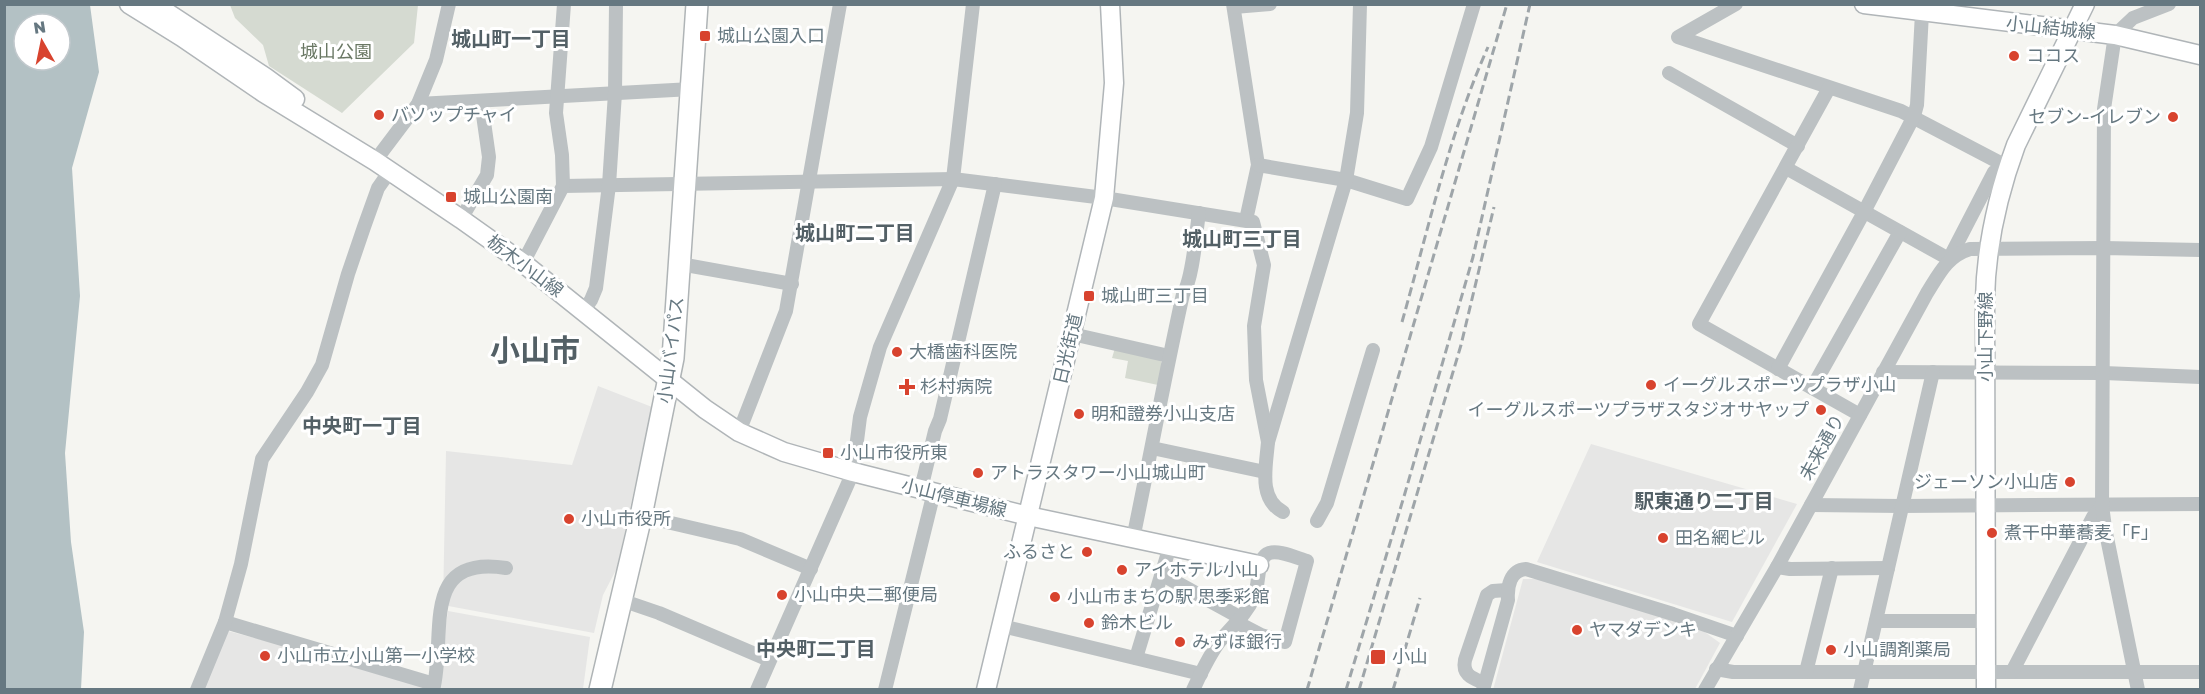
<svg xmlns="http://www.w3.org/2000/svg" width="2205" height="694" viewBox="0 0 2205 694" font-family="'Golos Text','Noto Sans JP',sans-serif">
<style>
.built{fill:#e6e6e5}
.green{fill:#d5dad1}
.water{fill:#b3c1c4;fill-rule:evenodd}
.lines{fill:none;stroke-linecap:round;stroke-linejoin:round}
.major-casing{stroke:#b0b5b8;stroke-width:21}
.highway-casing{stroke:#afb4b6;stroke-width:24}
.minor{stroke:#bcc1c3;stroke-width:14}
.major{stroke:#fff;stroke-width:18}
.highway{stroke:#fff;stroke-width:21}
.rail{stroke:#9ea5a9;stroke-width:3;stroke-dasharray:9 4.5;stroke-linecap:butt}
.poi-dot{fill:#d8432e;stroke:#fff;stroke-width:2}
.labels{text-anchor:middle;stroke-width:6;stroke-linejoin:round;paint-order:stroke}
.street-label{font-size:18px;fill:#667881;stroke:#fff}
.poi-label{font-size:18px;fill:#667881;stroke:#fff;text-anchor:start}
.park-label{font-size:18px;fill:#6a7864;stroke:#fff}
.neighbourhood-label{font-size:20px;font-weight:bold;fill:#536066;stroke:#fff}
.town-label{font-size:30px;font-weight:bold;fill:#536066;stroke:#fff}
</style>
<rect width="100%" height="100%" fill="#f5f5f1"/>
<!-- built -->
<g class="built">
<polygon points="598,386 652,407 617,568 603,595 594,633 443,605 446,451 572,465"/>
<polygon points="1591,444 1797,504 1732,622 1537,562"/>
<polygon points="1523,579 1538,579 1702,630 1720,643 1695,689 1493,690"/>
<polygon points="448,611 590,637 583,689 436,690"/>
<polygon points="216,628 434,684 433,690 191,690"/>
</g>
<!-- green -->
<g class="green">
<polygon points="230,5 230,4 418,5 414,43 342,113 269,66 263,45 235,18"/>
<polygon points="1115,348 1159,357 1162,364 1158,385 1125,378 1128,361 1112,358"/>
</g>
<!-- water -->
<path class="water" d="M4,5H90L99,72L72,168L80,296L65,453L71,542L84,632L81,689H5ZM24,24H60V60H24Z"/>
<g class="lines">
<defs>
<g id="major">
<polyline points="129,4 182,37 264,93 375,161 461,219 523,263 705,409 739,432 784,452 853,472 1028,516 1259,565"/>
<polyline points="154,4 265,77 295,99"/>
<polyline points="1864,4 2115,35 2200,55"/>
<polyline points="986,690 1104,198 1114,83 1110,4"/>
<path d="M1986,690L1985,299C1986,247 1998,194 2016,145L2085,4"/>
</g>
<polyline id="highway" points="600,690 641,516 673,358 697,4"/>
</defs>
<!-- major casing -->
<use href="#major" class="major-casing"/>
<!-- highway casing -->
<use href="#highway" class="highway-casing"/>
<!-- minor -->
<g class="minor">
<polyline points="1233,4 1258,165 1246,220"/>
<polyline points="1736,4 1678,37 1901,111 2008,167"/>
<polyline points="1234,7 1270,4"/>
<polyline points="1669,73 1798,146"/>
<polyline points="1829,88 1699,324 1860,415"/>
<polyline points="418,104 692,89"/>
<polyline points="375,161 418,104 436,60 449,4"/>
<polyline points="1258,165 1346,180 1407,199 1431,147 1474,4"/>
<polyline points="1786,168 1949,259 1994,172 2008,167"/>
<polyline points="563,186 953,179 1104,198 1253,222 1264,265 1254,326 1256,380 1268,442"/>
<polyline points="461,219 487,175 489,157 481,101"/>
<polyline points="523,263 563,186 562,155 556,113 564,4"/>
<polyline points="680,264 792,284"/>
<polyline points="584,310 591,300 596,288 609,185 615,93 616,4"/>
<polyline points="1072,334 1169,356"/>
<polyline points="1778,369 1864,212 1914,116 1917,105 1922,13"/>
<polyline points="1883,372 2104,373 2200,377"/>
<polyline points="1812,388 1900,232"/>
<polyline points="739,432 786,311 840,4"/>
<polyline points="1152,448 1265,472"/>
<polyline points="921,489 935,431 940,419 995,184"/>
<polyline points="1811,505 1901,506 2200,504"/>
<path d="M1283,512C1258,499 1266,467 1268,442L1346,180L1357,113L1360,4"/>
<polyline points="641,516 740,539 811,569"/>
<polyline points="1317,521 1327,503 1373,350"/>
<path d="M1133,539C1150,457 1165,375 1183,294C1193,279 1196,232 1199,213"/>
<polyline points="1777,567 1790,569 1888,568"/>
<polyline points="1161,574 1241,618"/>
<polyline points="621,600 659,613 769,660"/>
<polyline points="1876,621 1986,621"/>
<polyline points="225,622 434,684"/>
<polyline points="1002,626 1201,674"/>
<polyline points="1136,658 1170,546"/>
<polyline points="1716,669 1733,672 2200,672"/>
<polyline points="1806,672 1832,568"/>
<polyline points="2012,672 2093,517 2102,505"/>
<path d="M1484,683C1472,678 1462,675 1465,660L1487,595L1493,591L1507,590"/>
<polyline points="197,690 225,622 241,564 262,459 307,392 322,365 348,274 364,227 378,188 390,171"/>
<path d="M433,690C447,637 418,554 506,568"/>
<polyline points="757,690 853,472 860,417 880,347 953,179 973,4"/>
<polyline points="885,690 934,492"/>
<path d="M1193,690C1201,673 1209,655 1220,641C1232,626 1246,615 1254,597C1260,584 1256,561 1267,554C1276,548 1297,558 1307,561L1285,642L1261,635L1238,623"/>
<path d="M1483,690L1508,600C1507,587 1510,570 1526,569L1673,614L1737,636"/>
<path d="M1705,690L1777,567L1927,293C1939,274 1947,256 1970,249L2104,248L2200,250"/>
<polyline points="1860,690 1933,372"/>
<polyline points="2138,690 2105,528 2102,505 2104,109 2115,35 2133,18 2169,4"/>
</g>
<!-- major -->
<use href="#major" class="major"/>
<!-- highway -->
<use href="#highway" class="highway"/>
<!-- rail -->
<g class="rail">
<path d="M1402,322C1428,230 1449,134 1488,47"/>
<polyline points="1307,690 1507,4"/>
<polyline points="1346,690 1405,493 1473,257 1530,4"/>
<polyline points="1359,690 1461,345 1494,207"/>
<polyline points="1393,690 1420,598"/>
</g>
</g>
<!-- markers -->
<g class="poi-dot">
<rect x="699" y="30" width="12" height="12" rx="3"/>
<circle cx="2014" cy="56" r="6"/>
<circle cx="379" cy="115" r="6"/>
<circle cx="2173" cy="117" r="6"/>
<rect x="445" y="191" width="12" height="12" rx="3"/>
<rect x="1083" y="290" width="12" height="12" rx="3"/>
<circle cx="897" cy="352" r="6"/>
<circle cx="1651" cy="385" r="6"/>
<path d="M904 378h6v6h6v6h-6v6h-6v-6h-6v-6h6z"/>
<circle cx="1821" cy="410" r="6"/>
<circle cx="1079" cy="414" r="6"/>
<rect x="822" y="447" width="12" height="12" rx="3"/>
<circle cx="978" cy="473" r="6"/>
<circle cx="2070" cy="482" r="6"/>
<circle cx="569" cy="519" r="6"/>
<circle cx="1992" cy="533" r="6"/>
<circle cx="1663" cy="538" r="6"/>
<circle cx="1087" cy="552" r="6"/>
<circle cx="1122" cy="570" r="6"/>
<circle cx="782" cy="595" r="6"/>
<circle cx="1055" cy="597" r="6"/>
<circle cx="1089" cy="623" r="6"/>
<circle cx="1577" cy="630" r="6"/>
<circle cx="1180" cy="642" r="6"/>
<circle cx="1831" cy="650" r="6"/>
<circle cx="265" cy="656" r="6"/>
<rect x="1370" y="649" width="16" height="16" rx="3"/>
</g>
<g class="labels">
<!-- street labels -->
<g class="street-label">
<text transform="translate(2051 28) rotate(6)" y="6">小山結城線</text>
<text transform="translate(525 266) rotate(37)" y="6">栃木小山線</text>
<text transform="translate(1986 337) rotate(-90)" y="6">小山下野線</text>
<text transform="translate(1068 349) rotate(-77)" y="6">日光街道</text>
<text transform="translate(671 350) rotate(-83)" y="6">小山バイパス</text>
<text transform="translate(1822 447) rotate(-61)" y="6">未来通り</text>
<text transform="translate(954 498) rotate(14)" y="6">小山停車場線</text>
</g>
<!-- poi labels -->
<g class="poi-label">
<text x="717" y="42">城山公園入口</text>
<text x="2026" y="62">ココス</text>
<text x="391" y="121">バソップチャイ</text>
<text x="2161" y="123" text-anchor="end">セブン-イレブン</text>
<text x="463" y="203">城山公園南</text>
<text x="1101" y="302">城山町三丁目</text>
<text x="909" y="358">大橋歯科医院</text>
<text x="1663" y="391">イーグルスポーツプラザ小山</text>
<text x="920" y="393">杉村病院</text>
<text x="1809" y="416" text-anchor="end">イーグルスポーツプラザスタジオサヤップ</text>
<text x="1091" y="420">明和證券小山支店</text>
<text x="840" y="459">小山市役所東</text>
<text x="990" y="479">アトラスタワー小山城山町</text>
<text x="2058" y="488" text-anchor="end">ジェーソン小山店</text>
<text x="581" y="525">小山市役所</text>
<text x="2004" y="539">煮干中華蕎麦「F」</text>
<text x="1675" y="544">田名網ビル</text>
<text x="1075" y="558" text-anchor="end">ふるさと</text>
<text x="1134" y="576">アイホテル小山</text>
<text x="794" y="601">小山中央二郵便局</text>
<text x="1067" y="603">小山市まちの駅 思季彩館</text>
<text x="1101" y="629">鈴木ビル</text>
<text x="1589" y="636">ヤマダデンキ</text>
<text x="1192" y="648">みずほ銀行</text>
<text x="1843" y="656">小山調剤薬局</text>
<text x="277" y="662">小山市立小山第一小学校</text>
<text x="1392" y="663">小山</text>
</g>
<!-- park labels -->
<g class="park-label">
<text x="336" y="58">城山公園</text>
</g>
<!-- neighbourhood labels -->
<g class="neighbourhood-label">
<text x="511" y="46">城山町一丁目</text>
<text x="855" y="240">城山町二丁目</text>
<text x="1242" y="246">城山町三丁目</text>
<text x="362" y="433">中央町一丁目</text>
<text x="1704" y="508">駅東通り二丁目</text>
<text x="816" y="656">中央町二丁目</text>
</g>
<!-- town labels -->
<g class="town-label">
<text x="535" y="361">小山市</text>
</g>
</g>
<!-- border -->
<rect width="2205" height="694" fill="none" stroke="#667881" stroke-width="12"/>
<!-- north arrow -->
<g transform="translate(42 42) rotate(351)"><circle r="28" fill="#ffffff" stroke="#c2c9cd" stroke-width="1.5"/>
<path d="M0-4.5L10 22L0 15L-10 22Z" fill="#d8432e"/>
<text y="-9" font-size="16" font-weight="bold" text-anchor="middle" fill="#667881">N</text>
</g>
</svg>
